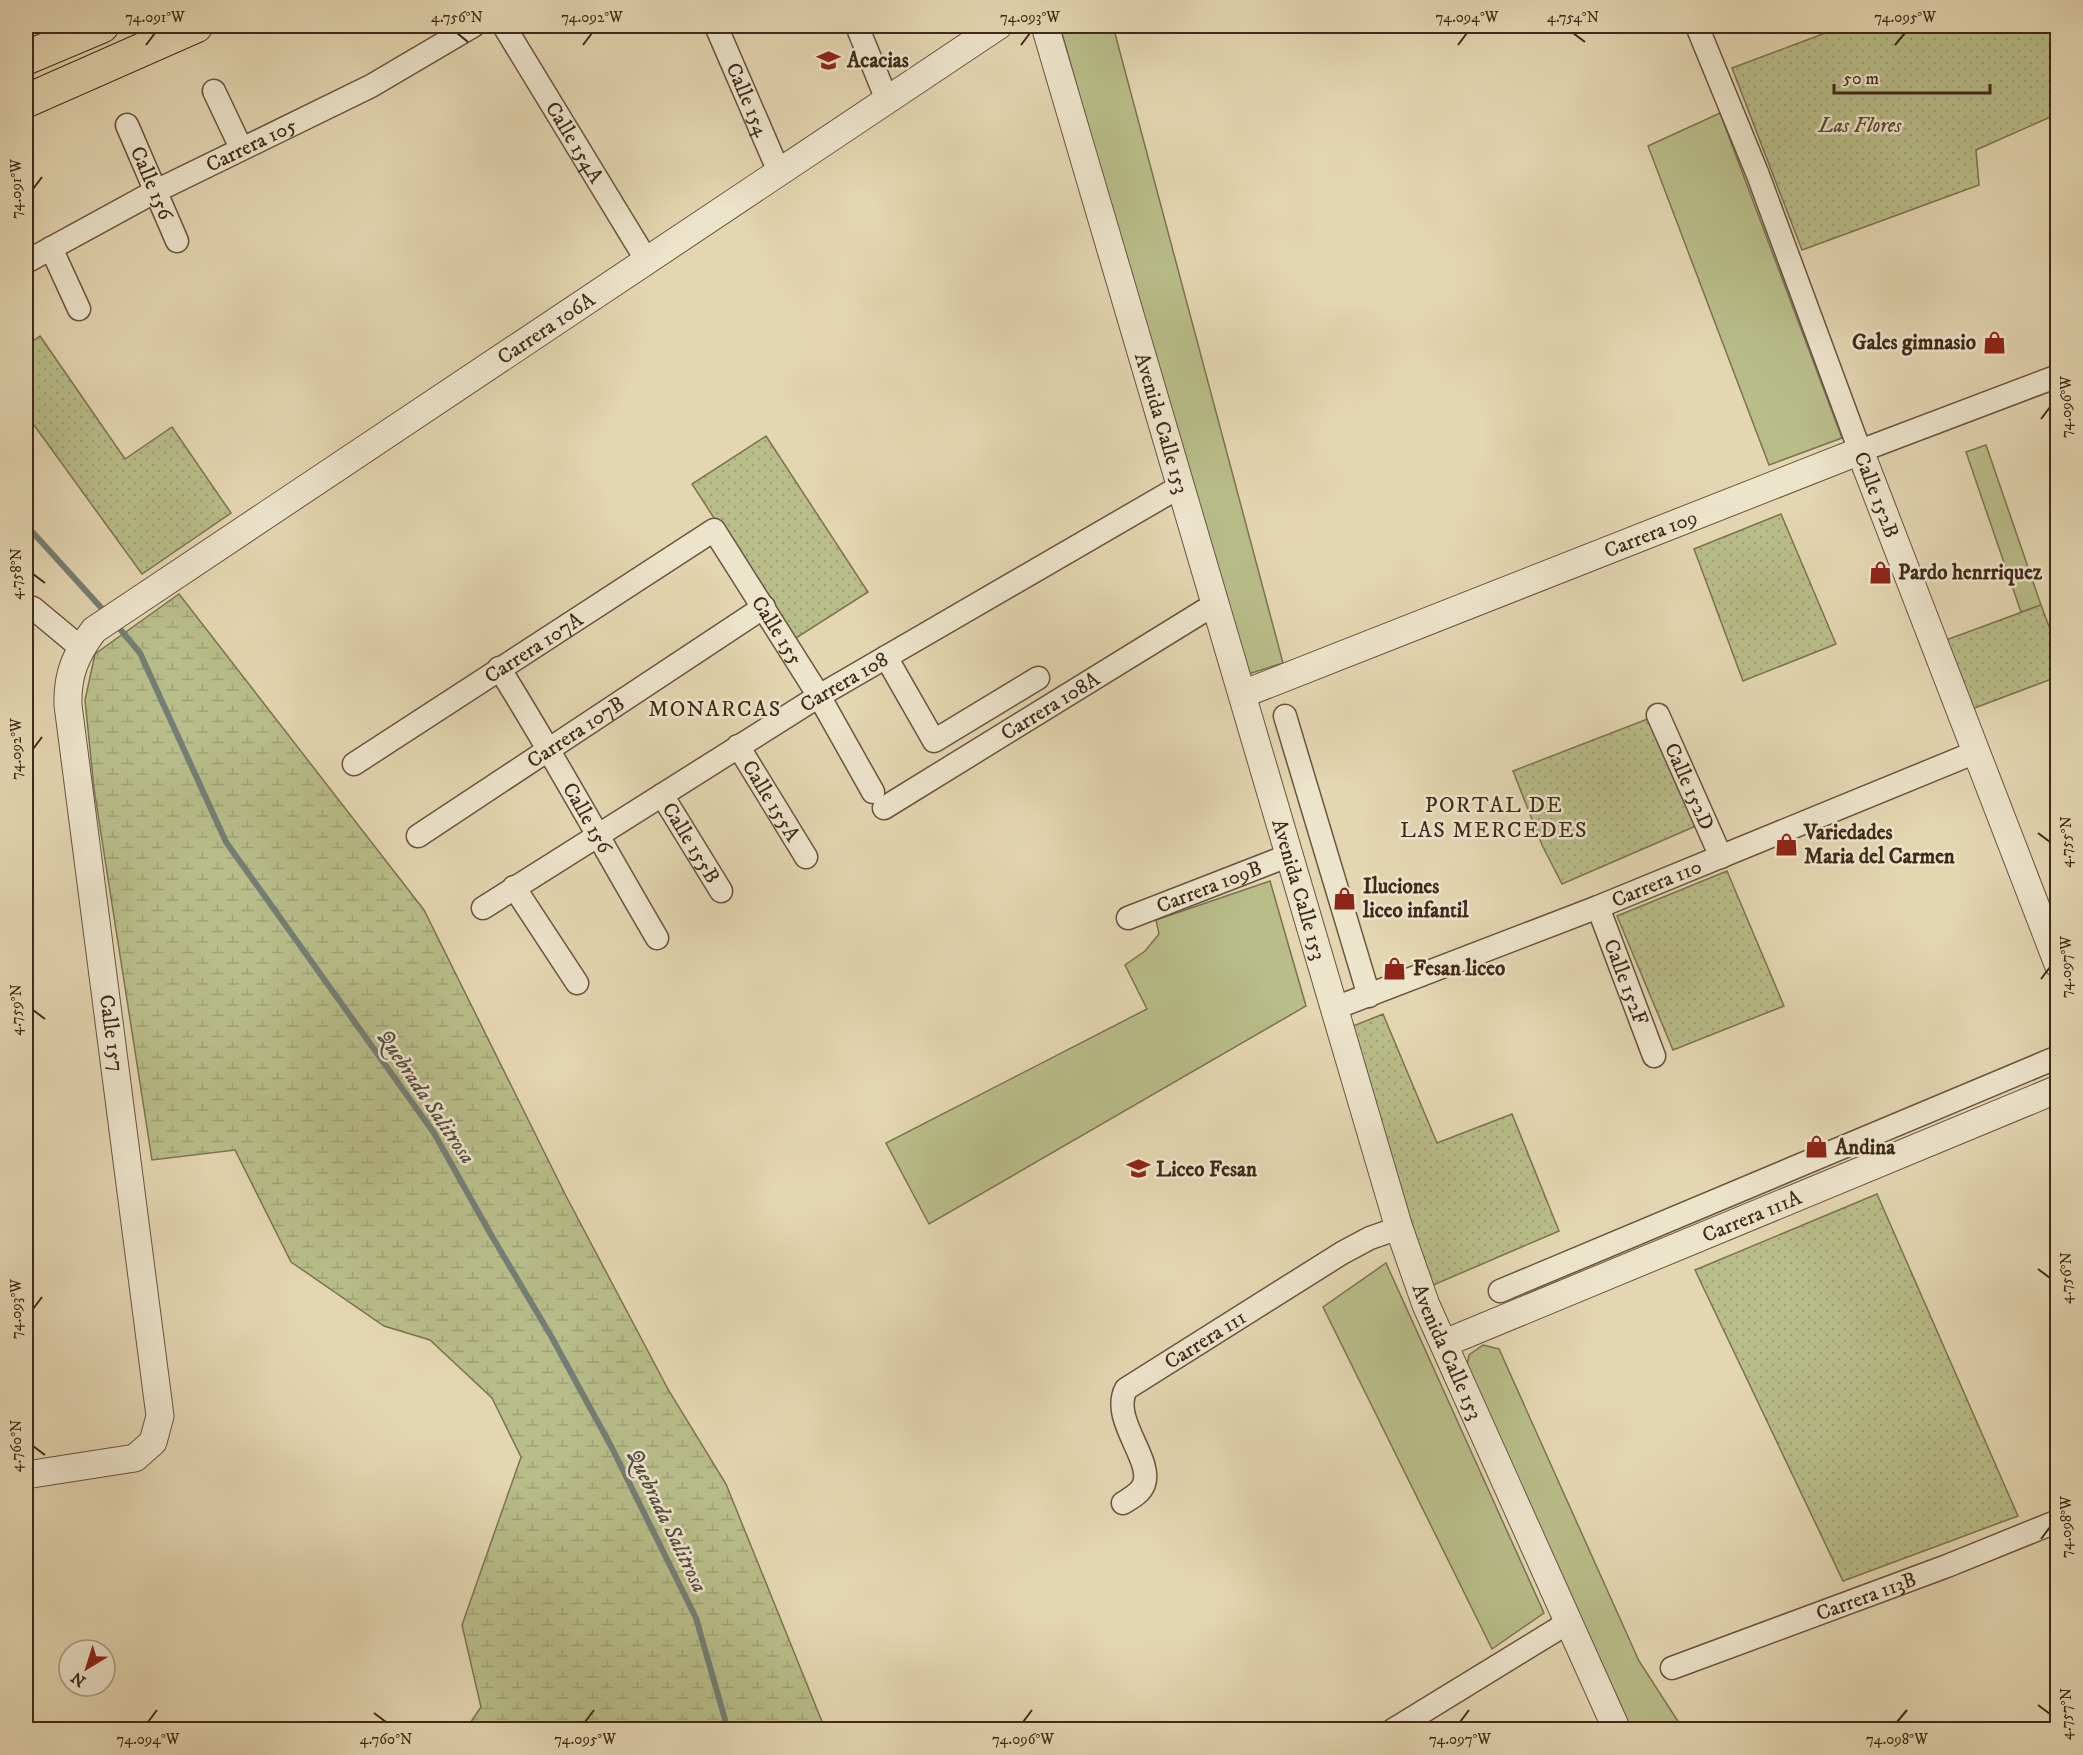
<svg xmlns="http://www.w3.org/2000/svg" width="2083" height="1755" viewBox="0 0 2083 1755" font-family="'IM FELL DW Pica',serif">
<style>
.green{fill:#b8bd89;stroke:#7c7351;stroke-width:1.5}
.wetland{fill:url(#wetland-marsh);stroke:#7c7351;stroke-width:1.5}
.park{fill:url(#park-dots);stroke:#7c7351;stroke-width:1.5}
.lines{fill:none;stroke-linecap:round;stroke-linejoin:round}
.stream{stroke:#747e75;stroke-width:6}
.minor-casing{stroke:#69543f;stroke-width:25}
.tertiary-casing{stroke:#69543f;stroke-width:29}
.primary-casing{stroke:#402919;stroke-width:35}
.minor{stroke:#ede4cc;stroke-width:22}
.tertiary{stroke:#ede4cc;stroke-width:27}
.primary{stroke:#e4d6b1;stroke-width:33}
.ticks{fill:none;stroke:#402919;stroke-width:2}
.labels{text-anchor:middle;stroke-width:5;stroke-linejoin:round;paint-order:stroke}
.poi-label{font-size:21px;font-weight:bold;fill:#402919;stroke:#ede4cc;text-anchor:start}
.street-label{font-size:21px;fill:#402919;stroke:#ede4cc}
.park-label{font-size:21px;font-style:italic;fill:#58472f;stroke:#ede4cc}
.neighbourhood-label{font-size:22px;letter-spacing:1.5px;fill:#402919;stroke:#ede4cc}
.water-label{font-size:22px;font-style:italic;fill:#564c40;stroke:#ede4cc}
.neatline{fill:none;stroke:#402919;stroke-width:2}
.ticks-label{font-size:15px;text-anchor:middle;fill:#402919}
</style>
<defs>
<pattern id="wetland-marsh" width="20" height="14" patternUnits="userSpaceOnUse" patternTransform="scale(1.5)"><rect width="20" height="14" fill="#b8bd89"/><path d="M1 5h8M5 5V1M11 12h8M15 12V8" fill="none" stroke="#9fa276"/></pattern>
<pattern id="park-dots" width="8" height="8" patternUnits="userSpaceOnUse" patternTransform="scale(1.5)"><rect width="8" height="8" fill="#b8bd89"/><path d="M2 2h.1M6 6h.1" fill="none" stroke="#9fa276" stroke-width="1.8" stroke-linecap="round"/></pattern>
</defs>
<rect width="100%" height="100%" fill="#e4d6b1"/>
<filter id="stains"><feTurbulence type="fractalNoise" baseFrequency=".00333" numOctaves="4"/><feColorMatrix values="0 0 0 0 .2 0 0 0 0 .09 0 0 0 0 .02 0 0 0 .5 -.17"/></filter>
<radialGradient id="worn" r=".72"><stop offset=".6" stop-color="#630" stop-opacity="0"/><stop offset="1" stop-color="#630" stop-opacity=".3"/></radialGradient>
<!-- green -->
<g class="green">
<polygon points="1060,26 1113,26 1283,663 1242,676"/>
<polygon points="1720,113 1842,438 1769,465 1648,146"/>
<polygon points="1986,445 2041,605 2021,612 1966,452"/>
<polygon points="1270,881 1306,1006 929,1224 886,1143 1147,1009 1125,965 1145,951 1159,934 1156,920"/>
<polygon points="1386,1263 1544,1613 1492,1649 1323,1307"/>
<polygon points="1483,1345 1499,1349 1639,1661 1683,1729 1629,1729 1467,1365 1469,1355"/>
</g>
<!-- wetland -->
<polygon class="wetland" points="179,594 424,910 566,1196 669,1391 726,1484 825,1729 466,1729 481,1707 462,1625 521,1457 492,1398 430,1340 384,1326 291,1262 235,1150 152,1160 94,789 85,700 95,654"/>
<!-- park -->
<g class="park">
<polygon points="1844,26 2057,26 2057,114 1976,150 1979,185 1802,250 1732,68"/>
<polygon points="40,336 125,459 172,427 231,513 142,574 26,414 26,346"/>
<polygon points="766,436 868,592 793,640 692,484"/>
<polygon points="1781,514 1836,644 1743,681 1694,549"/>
<polygon points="2041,605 2057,648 2057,677 1972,709 1946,640"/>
<polygon points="1658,715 1705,822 1562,884 1542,845 1513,771"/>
<polygon points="1727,871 1784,1006 1673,1050 1617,916"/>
<polygon points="1383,1014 1437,1143 1512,1114 1559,1231 1431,1286 1351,1027"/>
<polygon points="1877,1194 2018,1516 1843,1581 1695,1270"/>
</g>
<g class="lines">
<!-- stream -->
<g class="stream">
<polyline points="26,525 106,613"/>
<polyline points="115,623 140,653 226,842 434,1133 490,1233 551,1336 612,1448 696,1618 728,1730"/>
</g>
<defs>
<g id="minor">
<path id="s1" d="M504,26L647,261"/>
<path id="s2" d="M716,26L779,172"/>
<polyline points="857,26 887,100"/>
<polyline points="1697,26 1758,175 1860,451 2058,376"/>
<polyline points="214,91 241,148"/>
<path id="s3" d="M127,125L177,241"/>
<polyline points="51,248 79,309"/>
<path id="s4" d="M26,262L154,192L371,86L473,26"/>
<polyline points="26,606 33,608 81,648"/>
<polyline points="886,657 934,741 1038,678"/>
<path id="s5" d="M499,668C555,757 604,848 657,938"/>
<path id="s6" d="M1658,715L1721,857"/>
<polyline points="1285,716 1369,996"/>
<path id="s7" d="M738,746L806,857"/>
<path id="s8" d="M354,764L714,530L819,696L873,792"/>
<path id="s9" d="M662,795L721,891"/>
<path id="s10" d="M884,808L1215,604"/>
<path id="s11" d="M418,836L764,607"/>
<polyline points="514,887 577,983"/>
<path id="s12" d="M1598,907L1654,1056"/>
<path id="s13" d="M483,908L819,696L1181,486"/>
<path id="s14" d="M1128,918L1290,855"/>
<path id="s15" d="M1335,1008L1598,907L1976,752"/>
<polyline points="1500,1291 2058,1057"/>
<path id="s16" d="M1123,1503C1131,1498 1141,1493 1144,1484C1153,1459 1110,1419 1126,1389L1342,1253L1370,1238L1399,1228"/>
<path id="s17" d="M1672,1668L1947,1566L2058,1521"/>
<polyline points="1393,1730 1569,1622"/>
</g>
<g id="tertiary">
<path id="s18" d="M1045,26L1399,1228L1426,1305L1617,1730"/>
<path id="s19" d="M1243,694L1860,451L2058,964"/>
<path id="s20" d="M1445,1343L2058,1089"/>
<path id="s21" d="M26,1475L135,1458L153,1442L160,1416L68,705C67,674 76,654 94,630L998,26"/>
</g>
<g id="primary">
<polyline points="26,58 102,26"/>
<polyline points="26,101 196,26"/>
</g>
</defs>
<!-- minor casing -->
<use href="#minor" class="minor-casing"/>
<!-- tertiary casing -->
<use href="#tertiary" class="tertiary-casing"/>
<!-- primary casing -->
<use href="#primary" class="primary-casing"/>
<!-- minor -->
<use href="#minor" class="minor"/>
<!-- tertiary -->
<use href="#tertiary" class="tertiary"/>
<!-- primary -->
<use href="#primary" class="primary"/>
</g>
<!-- ticks -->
<path class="ticks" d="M457,33L468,42M1573,33L1585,42M146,45L155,33M583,45L592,33M1021,45L1030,33M1458,45L1467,33M1895,45L1905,33M33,189L42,177M2041,419L2050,407M33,574L45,583M33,749L42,737M2038,833L2050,842M2041,979L2050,967M33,1010L45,1019M2038,1269L2050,1278M33,1309L42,1297M33,1446L45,1455M2041,1539L2050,1527M2038,1705L2050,1714M374,1713L386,1722M148,1722L157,1710M585,1722L594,1710M1023,1722L1032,1710M1460,1722L1469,1710M1897,1722L1907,1710"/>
<!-- icons -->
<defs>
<symbol id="school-bare" viewBox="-9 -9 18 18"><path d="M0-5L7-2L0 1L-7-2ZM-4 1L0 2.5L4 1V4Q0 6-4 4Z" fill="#8f2418" stroke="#ede4cc" stroke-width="2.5" paint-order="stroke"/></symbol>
<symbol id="shop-bare" viewBox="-9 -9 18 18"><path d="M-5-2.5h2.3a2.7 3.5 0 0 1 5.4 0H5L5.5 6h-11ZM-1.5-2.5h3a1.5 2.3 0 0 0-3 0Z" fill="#8f2418" stroke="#ede4cc" stroke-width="2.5" paint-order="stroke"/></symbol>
</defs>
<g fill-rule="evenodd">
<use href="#school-bare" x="812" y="44" width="33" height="33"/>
<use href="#shop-bare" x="1978" y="326" width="33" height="33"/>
<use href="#shop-bare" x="1864" y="556" width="33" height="33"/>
<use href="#shop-bare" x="1770" y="828" width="33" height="33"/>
<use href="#shop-bare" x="1328" y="882" width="33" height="33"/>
<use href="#shop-bare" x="1378" y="952" width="33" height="33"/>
<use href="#shop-bare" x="1800" y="1130" width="33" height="33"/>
<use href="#school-bare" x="1122" y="1152" width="33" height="33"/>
</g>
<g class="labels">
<!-- poi labels -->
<g class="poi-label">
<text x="847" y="67">Acacias</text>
<text x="1976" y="349" text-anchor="end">Gales gimnasio</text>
<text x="1898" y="579">Pardo henrriquez</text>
<text x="1804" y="839">Variedades<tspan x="1804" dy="24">Maria del Carmen</tspan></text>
<text x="1363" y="893">Iluciones<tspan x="1363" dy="24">liceo infantil</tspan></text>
<text x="1413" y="975">Fesan liceo</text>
<text x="1835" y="1154">Andina</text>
<text x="1156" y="1176">Liceo Fesan</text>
</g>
<!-- street labels -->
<g class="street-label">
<text dy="7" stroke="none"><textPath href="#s2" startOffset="80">Calle 154</textPath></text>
<text dy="7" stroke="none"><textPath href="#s1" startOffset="136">Calle 154A</textPath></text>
<text dy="7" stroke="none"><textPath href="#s4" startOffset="254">Carrera 105</textPath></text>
<text dy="7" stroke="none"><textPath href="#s3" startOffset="63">Calle 156</textPath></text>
<text dy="7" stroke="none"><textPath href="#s21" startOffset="1503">Carrera 106A</textPath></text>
<text dy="7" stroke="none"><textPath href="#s18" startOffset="414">Avenida Calle 153</textPath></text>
<text dy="7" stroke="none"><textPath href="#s19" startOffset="710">Calle 152B</textPath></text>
<text dy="7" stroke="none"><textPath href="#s19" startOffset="438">Carrera 109</textPath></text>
<text dy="7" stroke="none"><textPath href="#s8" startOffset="548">Calle 155</textPath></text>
<text dy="7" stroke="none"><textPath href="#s8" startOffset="214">Carrera 107A</textPath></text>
<text dy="7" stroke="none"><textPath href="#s13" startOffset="426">Carrera 108</textPath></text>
<text dy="7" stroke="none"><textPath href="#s10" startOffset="195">Carrera 108A</textPath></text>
<text dy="7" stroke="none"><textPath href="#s11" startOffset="189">Carrera 107B</textPath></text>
<text dy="7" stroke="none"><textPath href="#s6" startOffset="78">Calle 152D</textPath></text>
<text dy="7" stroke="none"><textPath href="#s7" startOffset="64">Calle 155A</textPath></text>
<text dy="7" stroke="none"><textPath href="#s5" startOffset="174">Calle 156</textPath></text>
<text dy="7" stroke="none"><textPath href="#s9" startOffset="56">Calle 155B</textPath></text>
<text dy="7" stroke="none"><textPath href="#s15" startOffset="345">Carrera 110</textPath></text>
<text dy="7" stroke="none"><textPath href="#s14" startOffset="87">Carrera 109B</textPath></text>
<text dy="7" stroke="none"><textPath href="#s18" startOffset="900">Avenida Calle 153</textPath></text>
<text dy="7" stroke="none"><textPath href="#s12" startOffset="80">Calle 152F</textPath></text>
<text transform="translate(112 1033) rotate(82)" y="7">Calle 157</text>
<text dy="7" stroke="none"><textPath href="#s20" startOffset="332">Carrera 111A</textPath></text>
<text dy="7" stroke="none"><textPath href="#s16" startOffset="222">Carrera 111</textPath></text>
<text dy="7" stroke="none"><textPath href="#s18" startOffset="1386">Avenida Calle 153</textPath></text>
<text dy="7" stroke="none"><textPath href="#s17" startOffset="207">Carrera 113B</textPath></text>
</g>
<!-- park labels -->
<g class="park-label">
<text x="1860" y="132">Las Flores</text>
</g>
<!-- neighbourhood labels -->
<g class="neighbourhood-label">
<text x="715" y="716">MONARCAS</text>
<text x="1494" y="812">PORTAL DE<tspan x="1494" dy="25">LAS MERCEDES</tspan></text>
</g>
<!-- water labels -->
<g class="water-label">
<text transform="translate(427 1096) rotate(56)" y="8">Quebrada Salitrosa</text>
<text transform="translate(668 1520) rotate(64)" y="8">Quebrada Salitrosa</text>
</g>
</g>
<!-- margin -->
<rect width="2083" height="1755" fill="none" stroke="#e4d6b1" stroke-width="66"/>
<!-- north arrow -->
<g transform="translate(87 1668) rotate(218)"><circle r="28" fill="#ede4cc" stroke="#a89984" stroke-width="1.5"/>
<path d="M0-4.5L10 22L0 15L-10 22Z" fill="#8f2418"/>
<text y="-9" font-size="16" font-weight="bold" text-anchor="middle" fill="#402919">N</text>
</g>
<!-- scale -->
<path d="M1834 84v9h156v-9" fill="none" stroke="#402919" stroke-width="3"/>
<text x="1843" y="84" font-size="18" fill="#402919" stroke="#ede4cc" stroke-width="4.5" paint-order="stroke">50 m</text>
<rect x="33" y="33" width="2017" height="1689" class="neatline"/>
<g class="ticks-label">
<text x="155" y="22">74.091°W</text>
<text x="457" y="22">4.756°N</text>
<text x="592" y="22">74.092°W</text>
<text x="1030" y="22">74.093°W</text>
<text x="1467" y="22">74.094°W</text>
<text x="1573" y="22">4.754°N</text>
<text x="1905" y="22">74.095°W</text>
<text transform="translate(16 189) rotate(-90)" y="5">74.091°W</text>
<text transform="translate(2066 407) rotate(-90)" y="5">74.096°W</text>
<text transform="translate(16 574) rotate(-90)" y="5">4.758°N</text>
<text transform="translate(16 749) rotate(-90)" y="5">74.092°W</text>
<text transform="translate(2066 842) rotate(-90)" y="5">4.755°N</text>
<text transform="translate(2066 967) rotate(-90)" y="5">74.097°W</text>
<text transform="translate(16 1010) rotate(-90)" y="5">4.759°N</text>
<text transform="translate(2066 1278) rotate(-90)" y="5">4.756°N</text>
<text transform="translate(16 1309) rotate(-90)" y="5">74.093°W</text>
<text transform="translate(16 1446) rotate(-90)" y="5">4.760°N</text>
<text transform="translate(2066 1527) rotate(-90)" y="5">74.098°W</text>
<text transform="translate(2066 1714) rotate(-90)" y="5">4.757°N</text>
<text x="148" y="1744">74.094°W</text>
<text x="386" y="1744">4.760°N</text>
<text x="585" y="1744">74.095°W</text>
<text x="1023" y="1744">74.096°W</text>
<text x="1460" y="1744">74.097°W</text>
<text x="1897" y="1744">74.098°W</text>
</g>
<rect width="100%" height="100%" filter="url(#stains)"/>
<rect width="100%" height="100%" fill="url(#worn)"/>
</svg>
